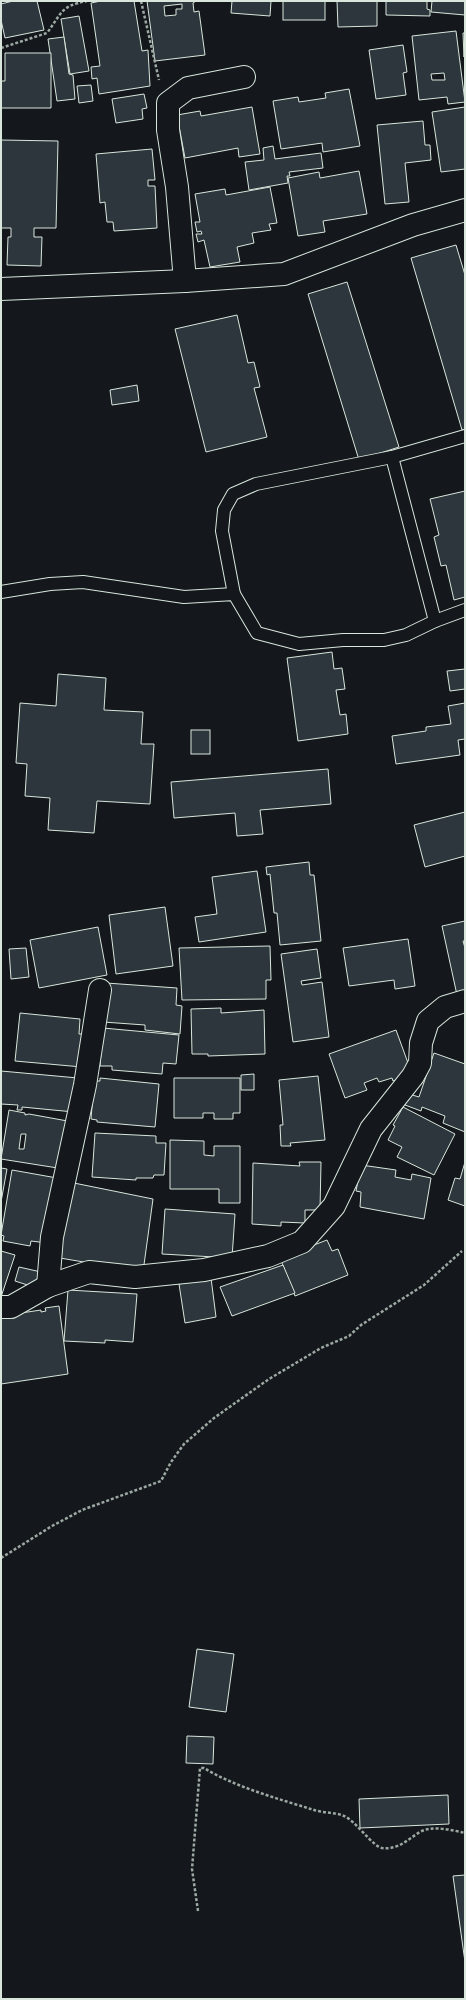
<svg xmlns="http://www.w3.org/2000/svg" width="466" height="2000" viewBox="0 0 466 2000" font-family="Helvetica,sans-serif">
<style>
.building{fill:#2c363c;stroke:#d8e6dc;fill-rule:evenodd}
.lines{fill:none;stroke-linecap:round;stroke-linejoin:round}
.service-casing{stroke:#d8e6dc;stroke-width:14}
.minor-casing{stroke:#d8e6dc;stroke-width:24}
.path{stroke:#9da8a2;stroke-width:2.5;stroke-dasharray:3 2;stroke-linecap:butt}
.service{stroke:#14181c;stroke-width:12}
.minor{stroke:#14181c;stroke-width:22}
</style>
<rect width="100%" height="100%" fill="#14181c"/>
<!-- building -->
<g class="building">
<polygon points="13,1 37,1 44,30 5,38 1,20 1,4"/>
<polygon points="101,1 134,1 142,51 148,50 150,86 99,94 97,78 92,79 91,67 100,66 91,3"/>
<path d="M147,1H196L193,3L194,12L199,11L205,55L155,61ZM182,4V9H176V15L165,16L164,6Z"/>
<polygon points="232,1 271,1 270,16 231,13"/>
<rect x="283" y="1" width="42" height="19"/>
<polygon points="337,1 377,1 377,26 338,27"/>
<polygon points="386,1 427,1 427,9 430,10 430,16 386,15"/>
<polygon points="432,1 465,1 465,15 431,12"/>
<polygon points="79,16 89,71 70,74 61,19"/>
<path d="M456,31L465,102L448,104L447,97L419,100L412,36ZM444,73L445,80H432L431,74Z"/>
<polygon points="463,33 465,33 464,57"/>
<polygon points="64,37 69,74 73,75 75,99 57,101 48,39"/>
<polygon points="403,45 407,72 403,73 406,95 376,99 369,50"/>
<polygon points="5,53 51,53 51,108 1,108 1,81 5,81"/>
<polygon points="91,85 93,101 79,103 77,86"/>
<polygon points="349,89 360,146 323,152 322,143 281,149 273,101 298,97 299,102 326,98 325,93"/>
<polygon points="144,94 147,108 142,109 143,119 116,123 112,99"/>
<polygon points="252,107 260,154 239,157 238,148 185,158 177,115 200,111 201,116"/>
<polygon points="465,107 465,169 441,172 432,112"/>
<polygon points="423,121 425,145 430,145 431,160 405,163 409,202 385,204 377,125"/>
<polygon points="1,140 58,141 56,228 34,228 34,237 42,237 41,266 7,265 8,237 11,237 11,228 1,228"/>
<polygon points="273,146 275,159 321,153 323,168 289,172 290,176 287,176 288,183 249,190 245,162 264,160 263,148"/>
<polygon points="152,149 155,180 148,180 148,186 155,186 157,228 114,231 113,222 107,222 105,202 100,203 96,154"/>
<polygon points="359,171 367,214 323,221 325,232 298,236 288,178 319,172 320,178"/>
<polygon points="270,187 277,223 269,224 271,230 252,233 254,243 237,247 240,262 210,267 204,240 198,242 196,234 202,234 201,231 197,232 195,222 200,222 195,194 225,189 226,195"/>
<polygon points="456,245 465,275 465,429 462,430 411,258"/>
<polygon points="347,282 399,447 359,460 308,294"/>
<polygon points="237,315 248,363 254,362 260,387 254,388 267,437 206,452 175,329"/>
<polygon points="137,385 139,401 112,405 110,390"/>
<polygon points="465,491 465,597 454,600 446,565 441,566 434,537 439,535 430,499"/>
<polygon points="332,652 334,669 342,668 345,689 336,690 340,715 346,714 348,734 298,741 287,658"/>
<polygon points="465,669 465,689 450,691 447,671"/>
<polygon points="58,674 106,678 104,710 143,712 141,744 154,744 150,804 97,801 94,833 48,830 50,798 25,796 27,764 16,763 20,703 56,706"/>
<polygon points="465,703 465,739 458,740 460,755 396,764 392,736 426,731 426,727 451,724 448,706"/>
<rect x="191" y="730" width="19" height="24"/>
<polygon points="328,769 331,804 260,810 263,834 237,836 235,813 174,818 171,782"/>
<polygon points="465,812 465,856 425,867 414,825"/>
<polygon points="309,862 310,875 314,875 321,941 280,945 277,913 274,913 270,874 267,875 266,867"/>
<polygon points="257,871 266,932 199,942 195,917 217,914 212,877"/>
<polygon points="165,907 173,966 116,974 109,915"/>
<polygon points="465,921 465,941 463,941 465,948 465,993 457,995 442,926"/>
<polygon points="98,927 107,975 39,988 30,940"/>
<polygon points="408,939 415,986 395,989 394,980 349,986 343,948"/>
<polygon points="270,946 271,980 266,980 266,999 182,1000 179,948"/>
<polygon points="26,948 29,977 11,979 9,949"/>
<polygon points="317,949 321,978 301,981 302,985 322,982 329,1037 293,1042 281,954"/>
<polygon points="106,983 177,988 176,1005 182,1006 180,1034 145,1030 145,1025 103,1022"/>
<polygon points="221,1008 221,1013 264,1010 265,1054 208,1056 208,1054 192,1054 191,1009"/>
<polygon points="20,1013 80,1019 79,1034 85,1034 82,1067 15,1061"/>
<polygon points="103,1028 179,1035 176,1064 163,1063 162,1074 112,1070 112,1066 100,1066"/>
<polygon points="396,1030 412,1074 393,1081 392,1078 379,1082 377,1078 364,1083 367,1090 345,1098 329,1054"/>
<polygon points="434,1053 465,1064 465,1132 443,1123 445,1116 422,1107 421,1111 405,1105 409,1094 419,1097"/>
<polygon points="1,1071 78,1078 74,1112 22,1107 22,1110 17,1110 18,1105 1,1104"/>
<polygon points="254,1074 254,1090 241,1090 241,1075"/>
<polygon points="318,1076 325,1140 290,1143 291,1146 281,1146 280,1125 283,1125 279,1080"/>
<polygon points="100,1078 159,1084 155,1127 97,1122 97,1120 91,1119 94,1081 100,1081"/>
<polygon points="174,1078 240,1078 240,1113 233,1113 233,1119 214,1119 214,1113 203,1113 203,1118 174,1118"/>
<polygon points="403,1107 455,1134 434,1175 397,1157 402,1147 388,1140 395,1126 393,1125"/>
<path d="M9,1110L25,1113V1115L29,1114L73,1122L64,1169L1,1159ZM21,1134H26L24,1149H19Z"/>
<polygon points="95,1133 156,1136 156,1143 166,1143 164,1175 154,1175 153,1178 136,1178 136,1180 92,1177"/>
<polygon points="170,1140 204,1141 204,1155 214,1156 214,1146 240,1146 240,1203 219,1203 219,1189 170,1189"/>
<polygon points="299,1162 321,1162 320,1210 305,1210 305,1223 281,1222 281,1226 252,1224 253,1163 300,1166"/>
<polygon points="465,1162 465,1206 448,1200 455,1178 460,1179"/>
<polygon points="361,1165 396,1170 395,1177 411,1180 412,1174 431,1178 424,1219 360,1207 361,1192 356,1191"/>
<polygon points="1,1168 7,1169 1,1202"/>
<polygon points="12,1170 57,1178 47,1243 31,1241 30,1246 3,1241 4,1236 1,1235"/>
<polygon points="69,1182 153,1199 143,1272 54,1257"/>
<polygon points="165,1209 235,1214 232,1258 162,1254"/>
<polygon points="327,1240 332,1251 338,1249 348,1275 295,1296 280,1258"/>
<polygon points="1,1251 15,1255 1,1297"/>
<polygon points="283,1265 295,1293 232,1316 220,1287"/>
<polygon points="19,1267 41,1272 37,1288 15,1281"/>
<polygon points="211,1278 216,1317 185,1323 179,1284"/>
<polygon points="68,1290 137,1294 133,1342 105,1340 105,1343 64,1341"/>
<polygon points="59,1306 68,1374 1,1384 1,1316 41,1310 41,1312 46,1311 45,1308"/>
<polygon points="197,1649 234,1654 226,1712 189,1707"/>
<polygon points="187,1736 214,1737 213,1764 186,1763"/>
<polygon points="448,1795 449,1824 360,1828 359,1799"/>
<polygon points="465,1875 465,1962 453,1876"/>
</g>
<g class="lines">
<defs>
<g id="service">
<polyline points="392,457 435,621"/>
<polyline points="1,592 50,584 83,582 184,597 234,594 257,633 299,644 343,640 384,640 406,635 435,621 465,610"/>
<polyline points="234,594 222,531 224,510 233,494 256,484 392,457 465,436"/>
</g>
<g id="minor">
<polyline points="185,281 177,187 168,130 168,103 188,88 244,77"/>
<polyline points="1,289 185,281 284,274 413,225 465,210"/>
<polyline points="48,1286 52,1237 85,1085 100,990"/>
<polyline points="1,1307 11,1307 48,1286 89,1272 135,1277 204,1270 268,1256 302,1242 334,1206 371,1129 413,1076 420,1063 421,1043 428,1021 445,1007 465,1001"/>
</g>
</defs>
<!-- service casing -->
<use href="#service" class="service-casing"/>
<!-- minor casing -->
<use href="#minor" class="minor-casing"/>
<!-- path -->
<g class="path">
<polyline points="141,1 159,80"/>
<path d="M1,48L47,33C62,13 60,6 87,1"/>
<polyline points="1,1558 52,1526 82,1510 161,1481 171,1462 184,1444 214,1418 269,1379 321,1348 349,1336 361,1325 424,1285 462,1251"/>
<path d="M198,1911L192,1869L200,1768H204C235,1787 279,1799 314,1810C323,1813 335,1812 344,1816C356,1821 372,1846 382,1848C399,1850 408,1839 420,1832C432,1825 452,1830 465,1833"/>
</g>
<!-- service -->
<use href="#service" class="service"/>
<!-- minor -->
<use href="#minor" class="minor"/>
</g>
<!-- border -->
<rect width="466" height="2000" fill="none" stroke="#d8e6dc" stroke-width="4"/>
</svg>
